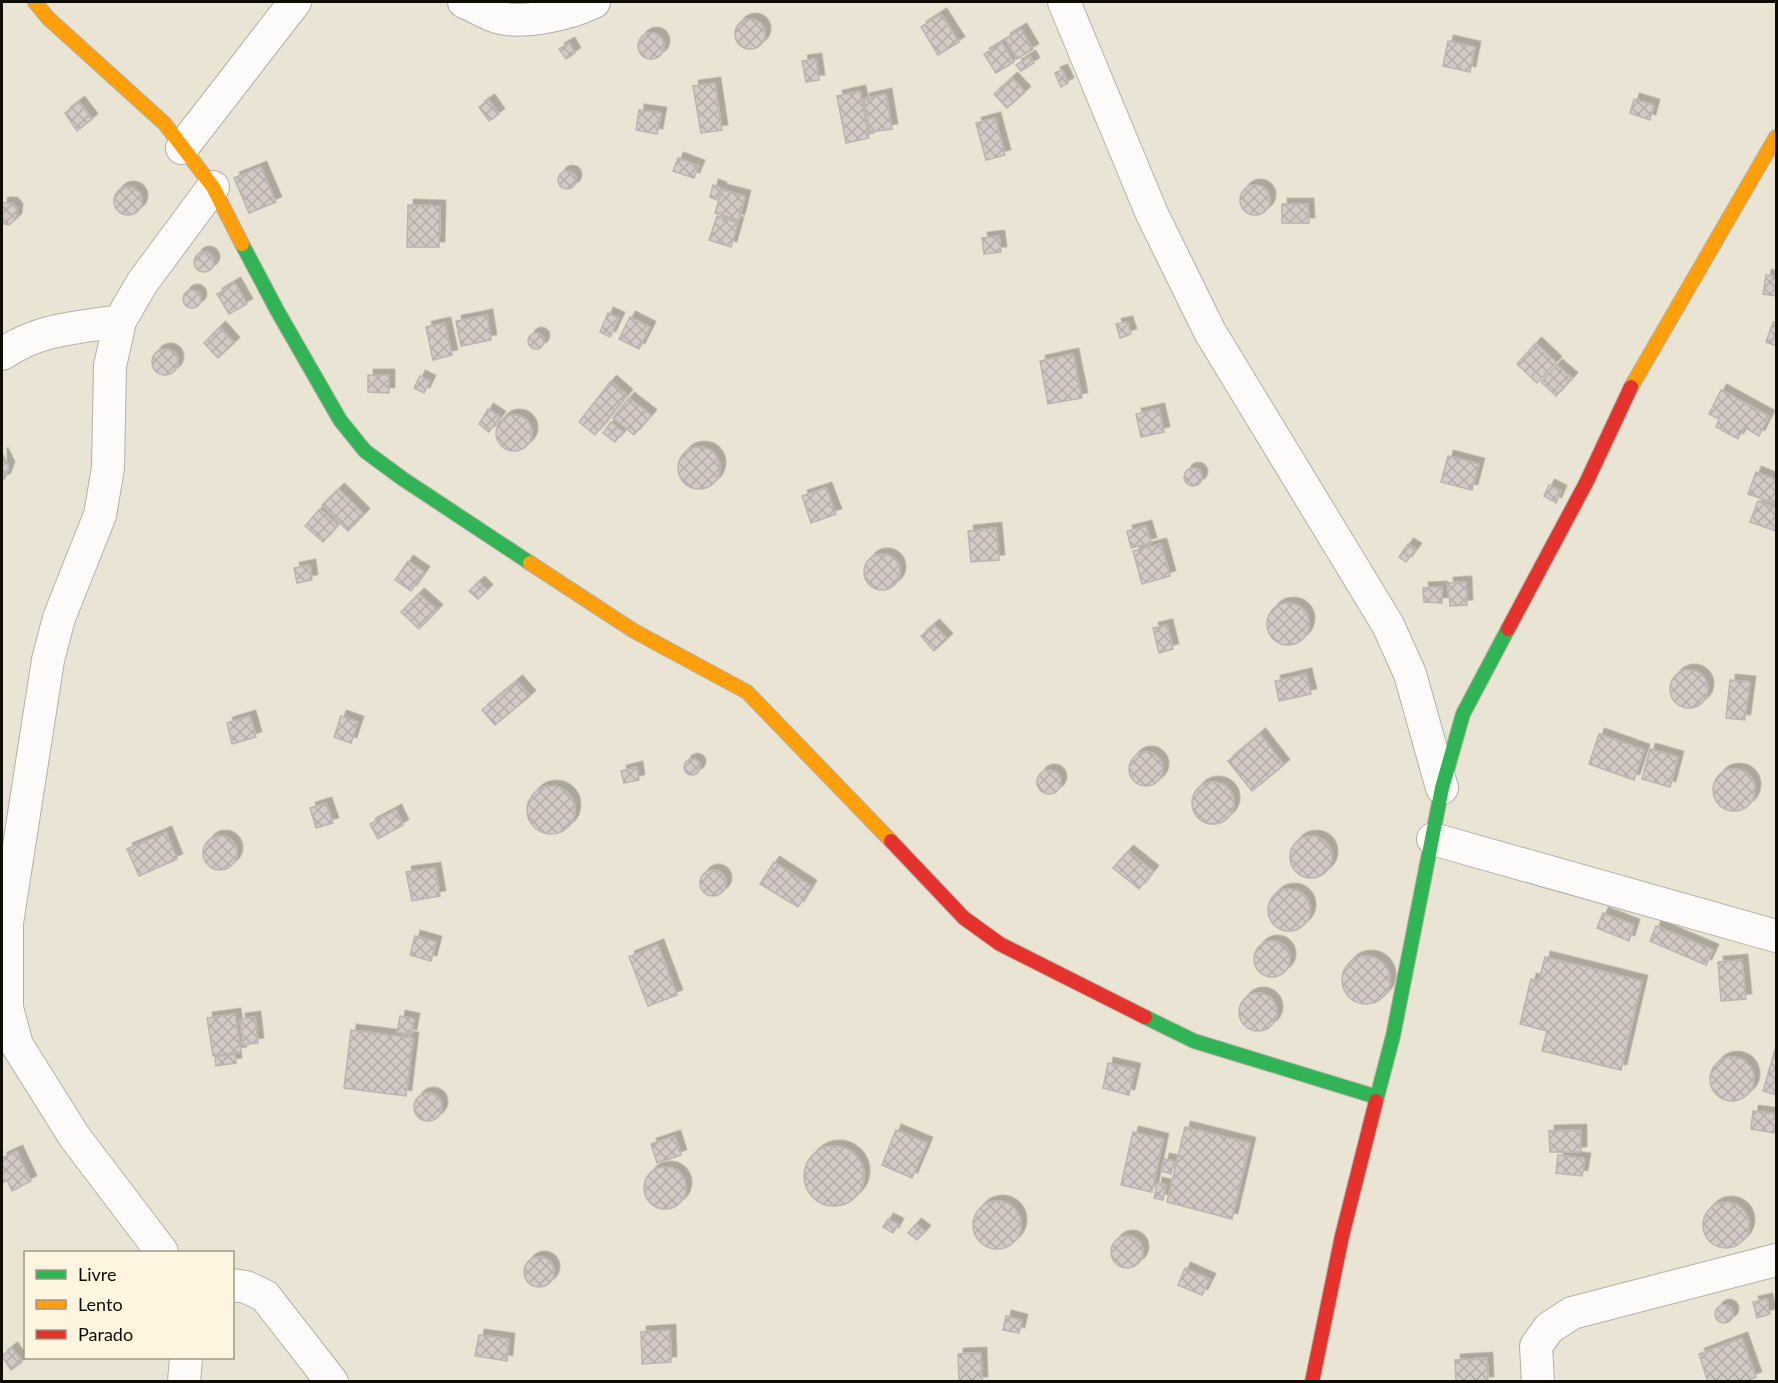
<svg xmlns="http://www.w3.org/2000/svg" width="1778" height="1383" viewBox="0 0 1778 1383" font-family="Lato,sans-serif">
<style>
.building{fill:url(#building-cross-hatch);stroke:#bbb4af;stroke-width:1.5;filter:url(#shadow)}
.lines{fill:none;stroke-linecap:round;stroke-linejoin:round}
.street-casing{stroke:#b4b0a4;stroke-width:34}
.fast-casing{stroke:#b4b0a4;stroke-width:16}
.slow-casing{stroke:#b4b0a4;stroke-width:16}
.jam-casing{stroke:#b4b0a4;stroke-width:16}
.street{stroke:#fcfbf9;stroke-width:32}
.fast{stroke:#30b455;stroke-width:14}
.slow{stroke:#ff9f0a;stroke-width:14}
.jam{stroke:#e5322d;stroke-width:14}
</style>
<defs>
<pattern id="building-cross-hatch" width="8" height="8" patternUnits="userSpaceOnUse" patternTransform="scale(1.5)"><rect width="8" height="8" fill="#d3cac6"/><path d="M0 0l8 8M0 8l8-8" fill="none" stroke="#b4aca8"/></pattern>
<filter id="shadow"><feDropShadow dx="5.5" dy="-5.5" stdDeviation="0" flood-color="#0004"/></filter>
</defs>
<rect width="100%" height="100%" fill="#eae4d4"/>
<!-- building -->
<g class="building">
<polygon points="941,14 959,42 938,55 921,27"/>
<circle cx="750" cy="34" r="15"/>
<polygon points="1021,29 1033,49 1017,59 1005,39"/>
<circle cx="651" cy="46" r="13"/>
<polygon points="1448,41 1475,47 1470,72 1443,66"/>
<polygon points="569,43 575,53 566,59 559,49"/>
<polygon points="1002,43 1014,62 996,73 984,54"/>
<polygon points="1030,56 1034,63 1021,71 1016,65"/>
<polygon points="816,59 819,80 806,82 802,61"/>
<polygon points="1062,70 1068,83 1061,87 1055,73"/>
<polygon points="1012,78 1025,92 1007,108 994,94"/>
<polygon points="715,83 722,130 701,133 693,86"/>
<polygon points="860,91 869,138 846,143 837,96"/>
<polygon points="886,94 892,129 870,132 864,99"/>
<polygon points="1634,99 1654,105 1650,120 1630,113"/>
<polygon points="489,100 499,114 489,121 479,107"/>
<polygon points="79,102 92,119 77,131 65,113"/>
<polygon points="639,110 661,113 657,134 636,130"/>
<polygon points="995,118 1005,155 986,160 976,123"/>
<polygon points="678,158 699,166 694,178 673,171"/>
<polygon points="261,167 276,202 249,213 234,178"/>
<circle cx="567" cy="180" r="9"/>
<polygon points="713,185 721,188 717,200 710,197"/>
<circle cx="1255" cy="200" r="15"/>
<circle cx="128" cy="201" r="14"/>
<polygon points="722,190 745,196 739,220 715,213"/>
<polygon points="4,203 12,203 17,209 16,219 9,225 2,223 2,204"/>
<polygon points="1282,204 1308,204 1309,223 1282,223"/>
<polygon points="408,205 440,206 439,247 407,247"/>
<polygon points="717,216 738,223 731,247 709,240"/>
<polygon points="999,236 1001,252 984,254 982,238"/>
<circle cx="204" cy="262" r="10"/>
<polygon points="1766,275 1776,277 1776,296 1763,294"/>
<polygon points="235,283 247,304 229,314 217,294"/>
<circle cx="192" cy="299" r="9"/>
<polygon points="608,313 619,318 610,337 600,332"/>
<polygon points="487,315 491,340 461,346 456,321"/>
<polygon points="630,317 650,327 639,349 619,339"/>
<polygon points="1127,322 1131,334 1120,338 1116,324"/>
<polygon points="1773,322 1776,323 1776,346 1766,342"/>
<polygon points="445,323 452,355 433,360 426,327"/>
<polygon points="220,327 234,343 218,358 204,343"/>
<circle cx="536" cy="341" r="8"/>
<polygon points="1536,343 1556,362 1537,383 1517,364"/>
<circle cx="165" cy="362" r="13"/>
<polygon points="1073,354 1082,398 1048,404 1040,361"/>
<polygon points="1557,365 1572,378 1556,396 1541,382"/>
<polygon points="368,375 389,375 389,393 368,392"/>
<polygon points="420,376 430,381 424,393 414,388"/>
<polygon points="611,381 627,395 595,435 579,422"/>
<polygon points="1721,390 1769,416 1759,436 1744,427 1738,439 1716,427 1719,419 1709,414"/>
<polygon points="629,398 651,415 634,435 613,418"/>
<polygon points="488,409 500,417 489,432 479,424"/>
<polygon points="1159,409 1164,432 1141,437 1136,414"/>
<circle cx="514" cy="433" r="18"/>
<polygon points="611,422 623,432 615,442 603,433"/>
<circle cx="699" cy="468" r="21"/>
<polygon points="2,453 9,467 5,478 2,480"/>
<polygon points="1448,456 1479,464 1472,490 1441,482"/>
<circle cx="1193" cy="477" r="9"/>
<polygon points="1756,472 1776,480 1776,504 1748,494"/>
<polygon points="1549,485 1561,491 1556,503 1544,496"/>
<polygon points="826,488 836,514 811,523 802,496"/>
<polygon points="339,489 364,514 348,531 322,505"/>
<polygon points="1758,501 1776,508 1776,531 1750,522"/>
<polygon points="320,509 338,525 323,542 305,526"/>
<polygon points="1146,526 1151,543 1131,548 1127,531"/>
<polygon points="996,528 999,560 971,562 968,531"/>
<polygon points="1161,544 1170,576 1142,584 1133,551"/>
<polygon points="1408,544 1416,549 1406,562 1399,557"/>
<circle cx="882" cy="572" r="18"/>
<polygon points="408,561 424,572 411,591 395,580"/>
<polygon points="310,565 312,580 297,583 294,568"/>
<polygon points="479,582 487,590 478,599 469,591"/>
<polygon points="1466,582 1467,605 1450,606 1448,583"/>
<polygon points="1442,587 1442,603 1424,602 1423,588"/>
<polygon points="419,594 437,610 419,629 401,612"/>
<circle cx="1288" cy="624" r="21"/>
<polygon points="934,625 947,639 934,651 921,636"/>
<polygon points="1167,625 1173,649 1159,653 1153,628"/>
<circle cx="1689" cy="689" r="19"/>
<polygon points="1306,674 1311,694 1279,701 1275,681"/>
<polygon points="1730,680 1750,682 1745,720 1726,718"/>
<polygon points="517,681 530,696 495,725 482,710"/>
<polygon points="250,716 256,737 232,744 227,723"/>
<polygon points="341,716 358,722 351,743 334,737"/>
<polygon points="1260,734 1284,765 1252,791 1228,761"/>
<polygon points="1599,734 1644,750 1634,780 1589,764"/>
<polygon points="1650,749 1678,757 1670,787 1642,779"/>
<circle cx="1146" cy="769" r="17"/>
<circle cx="692" cy="767" r="8"/>
<polygon points="637,767 639,780 624,783 621,771"/>
<circle cx="1734" cy="790" r="21"/>
<circle cx="1049" cy="782" r="12"/>
<circle cx="1213" cy="803" r="21"/>
<circle cx="551" cy="810" r="24"/>
<polygon points="326,803 333,823 316,828 310,808"/>
<polygon points="396,810 403,825 378,839 370,824"/>
<polygon points="166,832 177,859 139,876 127,849"/>
<circle cx="220" cy="853" r="17"/>
<circle cx="1311" cy="857" r="21"/>
<polygon points="1128,851 1153,871 1139,889 1113,868"/>
<polygon points="774,862 811,886 798,907 760,884"/>
<polygon points="435,868 440,896 412,901 406,872"/>
<circle cx="713" cy="883" r="13"/>
<circle cx="1289" cy="910" r="21"/>
<polygon points="1603,913 1634,925 1629,941 1597,928"/>
<polygon points="1656,926 1713,950 1706,965 1650,941"/>
<polygon points="415,936 436,942 431,961 410,955"/>
<circle cx="1272" cy="959" r="18"/>
<polygon points="658,945 677,995 648,1006 629,957"/>
<circle cx="1366" cy="980" r="24"/>
<polygon points="1545,957 1642,981 1621,1070 1542,1051 1547,1031 1520,1024 1531,979 1539,981"/>
<polygon points="1742,960 1746,999 1721,1001 1718,962"/>
<circle cx="1258" cy="1012" r="19"/>
<polygon points="235,1014 241,1052 213,1056 207,1018"/>
<polygon points="400,1016 414,1019 411,1035 397,1032"/>
<polygon points="255,1017 258,1043 243,1045 240,1019"/>
<polygon points="351,1030 413,1038 406,1096 344,1088"/>
<polygon points="1776,1046 1776,1095 1763,1091"/>
<polygon points="235,1054 236,1063 216,1066 215,1057"/>
<circle cx="1732" cy="1079" r="22"/>
<polygon points="1108,1063 1135,1069 1129,1095 1103,1088"/>
<circle cx="428" cy="1107" r="14"/>
<polygon points="1753,1111 1776,1114 1776,1133 1751,1129"/>
<polygon points="1185,1127 1250,1143 1232,1219 1167,1202"/>
<polygon points="896,1130 927,1143 912,1178 882,1165"/>
<polygon points="1581,1130 1581,1152 1550,1152 1549,1131"/>
<polygon points="1133,1132 1163,1139 1152,1192 1121,1185"/>
<polygon points="675,1136 681,1155 657,1163 651,1144"/>
<circle cx="834" cy="1176" r="30"/>
<polygon points="17,1151 31,1181 12,1191 7,1180 2,1183 2,1158"/>
<polygon points="1558,1155 1585,1159 1582,1176 1556,1173"/>
<polygon points="1164,1159 1174,1161 1171,1174 1161,1171"/>
<circle cx="665" cy="1188" r="21"/>
<polygon points="1157,1183 1166,1185 1163,1200 1154,1198"/>
<circle cx="997" cy="1225" r="24"/>
<circle cx="1726" cy="1225" r="23"/>
<polygon points="888,1219 898,1224 893,1233 883,1227"/>
<polygon points="916,1224 925,1231 917,1240 908,1233"/>
<circle cx="1127" cy="1252" r="16"/>
<circle cx="539" cy="1272" r="15"/>
<polygon points="1185,1268 1210,1279 1202,1295 1178,1285"/>
<polygon points="1767,1299 1770,1314 1757,1318 1753,1302"/>
<circle cx="1724" cy="1314" r="9"/>
<polygon points="1006,1316 1022,1320 1019,1333 1003,1330"/>
<polygon points="670,1330 671,1362 642,1364 641,1332"/>
<polygon points="479,1335 509,1339 507,1361 475,1356"/>
<polygon points="1742,1338 1756,1377 1743,1382 1708,1382 1699,1354"/>
<polygon points="12,1348 22,1362 11,1370 2,1356"/>
<polygon points="981,1353 982,1382 959,1382 958,1354"/>
<polygon points="1487,1358 1488,1382 1456,1382 1455,1360"/>
</g>
<g class="lines">
<defs>
<g id="street">
<path d="M464,2C474,6 484,12 494,16C519,26 570,14 594,2"/>
<polyline points="1064,2 1152,214 1210,332 1388,625 1410,674 1442,788"/>
<polyline points="182,148 295,2"/>
<path d="M2,354C41,328 75,328 120,321"/>
<polyline points="1433,839 1776,936"/>
<polyline points="162,1252 74,1136 17,1045 7,1008 7,923 48,660 59,618 100,515 108,468 110,366 120,321 142,283 213,187"/>
<polyline points="232,1285 246,1287 265,1296 332,1382"/>
<polyline points="184,1382 186,1358"/>
<polyline points="1538,1382 1536,1346 1549,1328 1572,1313 1776,1260"/>
</g>
<g id="fast">
<polyline points="242,244 278,312 340,420 365,451 403,479 530,563"/>
<polyline points="1145,1017 1194,1041 1377,1097"/>
<polyline points="1376,1101 1393,1036 1442,788 1463,714 1508,629"/>
</g>
<g id="slow">
<polyline points="35,2 48,18 165,124 213,187 242,244"/>
<polyline points="1631,387 1776,137"/>
<polyline points="530,563 634,631 747,692 891,841"/>
</g>
<g id="jam">
<polyline points="1508,629 1586,483 1631,387"/>
<polyline points="891,841 964,918 1000,944 1145,1017"/>
<polyline points="1312,1382 1342,1236 1376,1101"/>
</g>
</defs>
<!-- street casing -->
<use href="#street" class="street-casing"/>
<!-- fast casing -->
<use href="#fast" class="fast-casing"/>
<!-- slow casing -->
<use href="#slow" class="slow-casing"/>
<!-- jam casing -->
<use href="#jam" class="jam-casing"/>
<!-- street -->
<use href="#street" class="street"/>
<!-- fast -->
<use href="#fast" class="fast"/>
<!-- slow -->
<use href="#slow" class="slow"/>
<!-- jam -->
<use href="#jam" class="jam"/>
</g>
<!-- border -->
<rect width="1778" height="1383" fill="none" stroke="#0f0c04" stroke-width="6"/>
<!-- legend -->
<rect x="24" y="1251" width="210" height="108" fill="#fdf5df" stroke="#9e9887" stroke-width="1.5"/>
<rect x="36" y="1270" width="30" height="9" fill="#30b455" stroke="#9e9887" stroke-width="1.5"/>
<text x="78" y="1281" font-size="18" fill="#0f0c04">Livre</text>
<rect x="36" y="1300" width="30" height="9" fill="#ff9f0a" stroke="#9e9887" stroke-width="1.5"/>
<text x="78" y="1311" font-size="18" fill="#0f0c04">Lento</text>
<rect x="36" y="1330" width="30" height="9" fill="#e5322d" stroke="#9e9887" stroke-width="1.5"/>
<text x="78" y="1341" font-size="18" fill="#0f0c04">Parado</text>
</svg>
